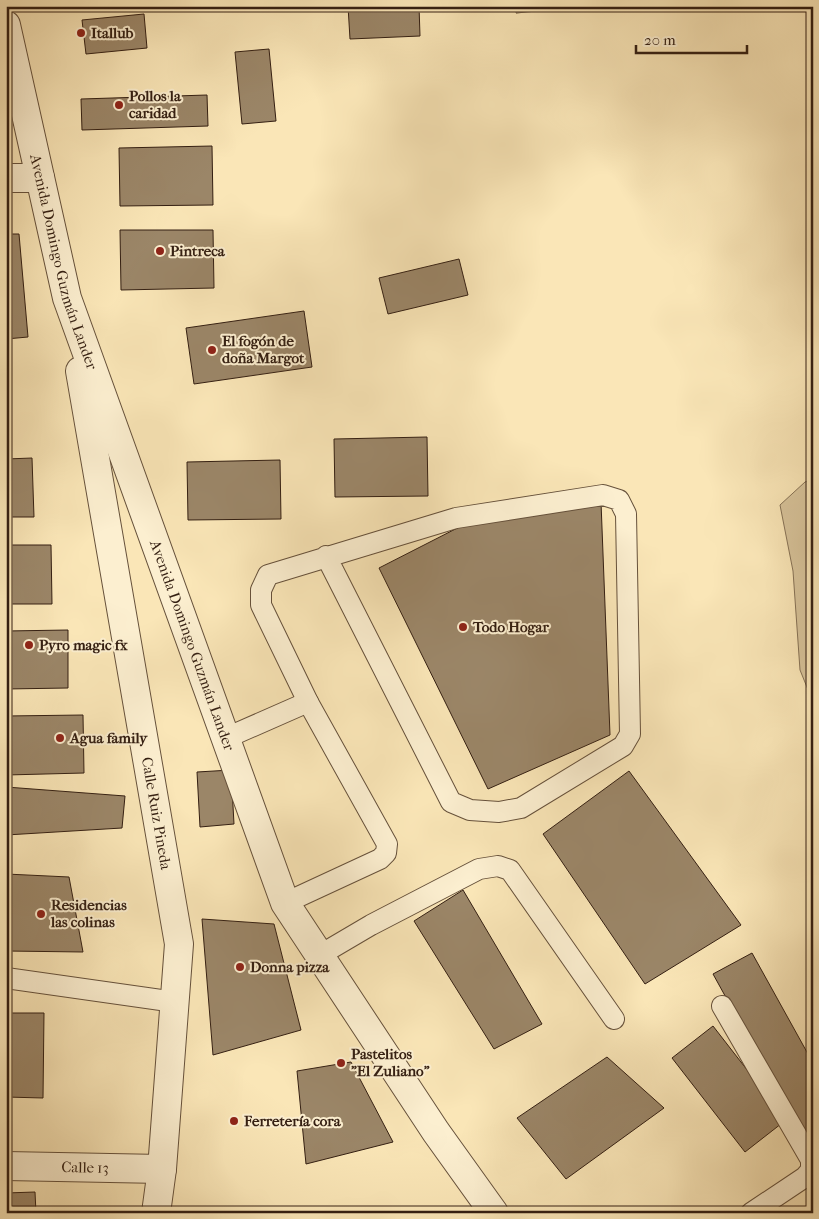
<svg xmlns="http://www.w3.org/2000/svg" width="819" height="1219" viewBox="0 0 819 1219" font-family="'IM FELL French Canon',serif">
<style>
.green{fill:#d8c49b;stroke:#867256}
.building{fill:#9b8668;stroke:#341f12}
.lines{fill:none;stroke-linecap:round;stroke-linejoin:round}
.lane-casing{stroke:#66513b;stroke-width:22}
.street-casing{stroke:#66513b;stroke-width:30}
.lane{stroke:#fcefd0;stroke-width:20}
.street{stroke:#fcefd0;stroke-width:28}
.poi-dot{fill:#8f2418;stroke:#fcefd0;stroke-width:2}
.labels{text-anchor:middle;stroke-width:4;stroke-linejoin:round;paint-order:stroke}
.poi-label{font-size:15px;font-weight:bold;fill:#341f12;stroke:#fcefd0;text-anchor:start}
.street-label{font-size:15px;fill:#341f12;stroke:#fcefd0}
</style>
<rect width="100%" height="100%" fill="#fae6b7"/>
<filter id="stains"><feTurbulence type="fractalNoise" baseFrequency=".004" numOctaves="4"/><feColorMatrix values="0 0 0 0 .2 0 0 0 0 .09 0 0 0 0 .02 0 0 0 .5 -.17"/></filter>
<radialGradient id="worn" r=".72"><stop offset=".6" stop-color="#630" stop-opacity="0"/><stop offset="1" stop-color="#630" stop-opacity=".3"/></radialGradient>
<!-- green -->
<polygon class="green" points="813,479 813,702 800,670 793,571 780,505 805,482"/>
<!-- building -->
<g class="building">
<polygon points="348,6 419,6 420,36 350,39"/>
<polygon points="517,6 588,6 516,13"/>
<polygon points="144,14 147,48 86,54 82,20"/>
<polygon points="269,49 276,121 242,124 235,52"/>
<polygon points="207,95 208,126 82,130 81,99"/>
<polygon points="212,146 213,205 120,206 119,148"/>
<polygon points="6,204 9,204 11,234 19,234 28,337 6,339"/>
<polygon points="120,230 213,230 214,288 121,290"/>
<polygon points="459,259 468,295 388,314 379,278"/>
<polygon points="304,311 312,367 194,384 186,328"/>
<polygon points="427,437 428,496 335,497 334,439"/>
<polygon points="32,458 34,517 6,517 6,459"/>
<polygon points="280,460 281,519 188,520 187,462"/>
<polygon points="601,502 610,735 488,789 379,568 475,519"/>
<polygon points="6,545 51,545 52,604 6,604"/>
<polygon points="68,630 68,688 6,689 6,631"/>
<polygon points="83,715 84,773 6,775 6,716"/>
<polygon points="231,770 234,824 200,827 197,772"/>
<polygon points="629,771 741,925 645,984 543,834"/>
<polygon points="6,787 125,796 122,828 6,835"/>
<polygon points="6,874 69,877 83,952 6,951"/>
<polygon points="463,890 542,1024 494,1049 414,921"/>
<polygon points="202,919 274,924 301,1030 213,1055"/>
<polygon points="752,953 813,1063 813,1155 713,974"/>
<polygon points="6,1013 44,1013 43,1098 6,1097"/>
<polygon points="713,1026 786,1120 745,1152 672,1058"/>
<polygon points="607,1057 664,1108 566,1179 517,1118"/>
<polygon points="351,1062 393,1142 306,1164 297,1071"/>
<polygon points="35,1192 36,1213 6,1213 6,1193"/>
</g>
<g class="lines">
<defs>
<g id="lane">
<polyline points="226,738 308,702"/>
<polyline points="285,903 380,859 386,853 387,844 308,702 261,605 261,590 268,575 456,518 603,495 619,500 626,514 630,734 623,746 521,808 499,812 470,810 451,802 326,556"/>
<polyline points="320,955 371,925 479,869 498,866 510,870 614,1019"/>
<polyline points="6,978 175,1002"/>
<polyline points="722,1006 811,1160 811,1170 805,1177 751,1213"/>
</g>
<g id="street">
<path id="s1" d="M6,25L67,298L285,903L436,1132L494,1213"/>
<polyline points="6,178 40,178"/>
<path id="s2" d="M80,371L179,944L162,1169L156,1213"/>
<path id="s3" d="M6,1166L162,1169"/>
</g>
</defs>
<!-- lane casing -->
<use href="#lane" class="lane-casing"/>
<!-- street casing -->
<use href="#street" class="street-casing"/>
<!-- lane -->
<use href="#lane" class="lane"/>
<!-- street -->
<use href="#street" class="street"/>
</g>
<!-- markers -->
<g class="poi-dot">
<circle cx="81" cy="33" r="5"/>
<circle cx="119" cy="105" r="5"/>
<circle cx="160" cy="251" r="5"/>
<circle cx="212" cy="350" r="5"/>
<circle cx="463" cy="627" r="5"/>
<circle cx="29" cy="645" r="5"/>
<circle cx="60" cy="738" r="5"/>
<circle cx="41" cy="914" r="5"/>
<circle cx="240" cy="967" r="5"/>
<circle cx="341" cy="1063" r="5"/>
<circle cx="234" cy="1121" r="5"/>
</g>
<g class="labels">
<!-- poi labels -->
<g class="poi-label">
<text x="91" y="38">Itallub</text>
<text x="129" y="101">Pollos la<tspan x="129" dy="17">caridad</tspan></text>
<text x="170" y="256">Pintreca</text>
<text x="222" y="346">El fogón de<tspan x="222" dy="17">doña Margot</tspan></text>
<text x="473" y="632">Todo Hogar</text>
<text x="39" y="650">Pyro magic fx</text>
<text x="70" y="743">Agua family</text>
<text x="51" y="910">Residencias<tspan x="51" dy="17">las colinas</tspan></text>
<text x="250" y="972">Donna pizza</text>
<text x="351" y="1059">Pastelitos<tspan x="351" dy="17">"El Zuliano"</tspan></text>
<text x="244" y="1126">Ferretería cora</text>
</g>
<!-- street labels -->
<g class="street-label">
<text dy="5" stroke="none"><textPath href="#s1" startOffset="244">Avenida Domingo Guzmán Lander</textPath></text>
<text dy="5" stroke="none"><textPath href="#s1" startOffset="649">Avenida Domingo Guzmán Lander</textPath></text>
<text dy="5" stroke="none"><textPath href="#s2" startOffset="449">Calle Ruiz Pineda</textPath></text>
<text dy="5" stroke="none"><textPath href="#s3" startOffset="79">Calle 13</textPath></text>
</g>
</g>
<!-- margin -->
<rect width="819" height="1219" fill="none" stroke="#fae6b7" stroke-width="25"/>
<rect x="8" y="8" width="804" height="1204" fill="none" stroke="#341f12" stroke-width="2.5"/>
<rect x="12" y="12" width="794" height="1194" fill="none" stroke="#341f12"/>
<!-- scale -->
<path d="M636 45v8h111v-8" fill="none" stroke="#341f12" stroke-width="2.5"/>
<text x="644" y="45" font-size="15" fill="#341f12" stroke="#fcefd0" stroke-width="4" paint-order="stroke">20 m</text>
<rect width="100%" height="100%" filter="url(#stains)"/>
<rect width="100%" height="100%" fill="url(#worn)"/>
</svg>
